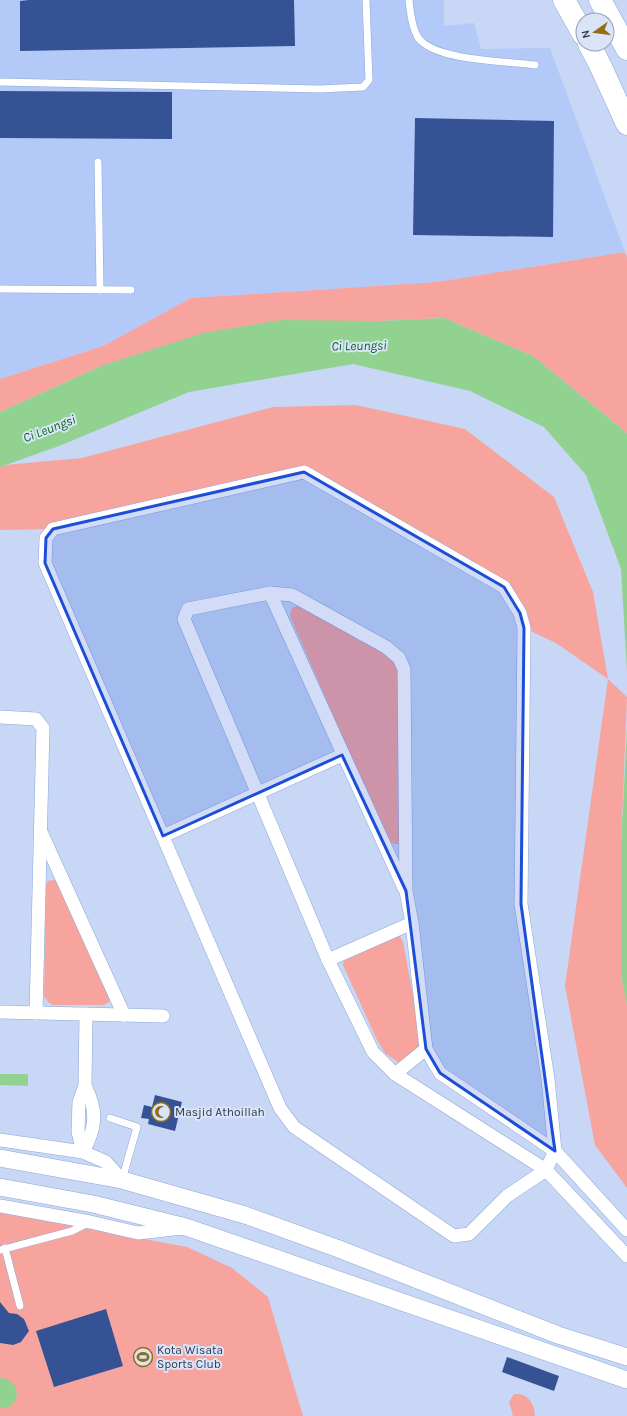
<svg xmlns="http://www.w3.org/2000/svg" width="627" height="1416" viewBox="0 0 627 1416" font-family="Karla,sans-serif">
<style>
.built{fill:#b3caf8}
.green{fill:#f8a49e}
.water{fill:#92d291}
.building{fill:#355394}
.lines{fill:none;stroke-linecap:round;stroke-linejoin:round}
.service-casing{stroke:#8ea7d7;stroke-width:8}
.minor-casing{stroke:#8ea7d7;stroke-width:14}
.tertiary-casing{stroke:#8ea7d7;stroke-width:18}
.motorway-casing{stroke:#8ea7d7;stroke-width:23}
.service{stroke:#fff;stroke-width:7}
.minor{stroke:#fff;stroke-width:13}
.tertiary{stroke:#fff;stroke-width:17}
.motorway{stroke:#fff;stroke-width:22}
.marked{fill:#1d4ed8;fill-opacity:0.2;stroke:#1d4ed8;stroke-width:3;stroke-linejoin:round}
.labels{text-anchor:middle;stroke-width:4;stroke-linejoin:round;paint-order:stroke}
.poi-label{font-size:12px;fill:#313b50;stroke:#d9e4f8;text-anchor:start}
.water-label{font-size:13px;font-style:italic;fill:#066815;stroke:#d9e4f8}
</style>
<rect width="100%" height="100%" fill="#c7d7f5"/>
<!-- built -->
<polygon class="built" points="0,0 444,0 444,26 474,23 481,49 550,48 625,252 437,282 191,298 103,346 0,379"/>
<!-- green -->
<g class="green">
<polygon points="625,252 627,257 627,433 533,356 444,318 379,321 101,366 0,412 0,379 103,346 191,298 437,282"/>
<polygon points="356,405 465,429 554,497 593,592 608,679 627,697 621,846 621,974 627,1006 627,1188 595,1145 565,986 608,679 556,643 524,628 504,587 304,472 53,529 0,530 0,467 5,465 82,458 273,407"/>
<path d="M300,605L394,658L399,666L402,843C394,846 391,843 386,837L290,616L292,608Z"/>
<polygon points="53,880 58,882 110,997 109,1002 104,1005 53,1005 48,1002 44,996 46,885 48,881"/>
<polygon points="399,934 403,942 425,1059 409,1070 385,1053 377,1040 343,965 344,957"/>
<polygon points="0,1212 187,1247 232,1268 268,1297 303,1416 0,1416"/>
<path d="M514,1394C529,1393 534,1404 535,1416H513L509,1402Z"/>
</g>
<!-- water -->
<g class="water">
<polygon points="444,318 533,356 627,433 627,672 621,569 586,475 544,427 470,391 353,364 189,392 59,446 0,467 0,412 101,366 203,333 281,320 379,321"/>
<polygon points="627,728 627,1006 621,974 621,846"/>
<polygon points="0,1074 28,1074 28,1086 0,1085"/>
<path d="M0,1378C24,1379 21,1411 0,1408Z"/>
</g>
<!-- building -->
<g class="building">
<polygon points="29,0 294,0 295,46 20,51 20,1"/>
<polygon points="0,91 172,92 172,139 0,138"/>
<polygon points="415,118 554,121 553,237 413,235"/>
<polygon points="155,1095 182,1102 175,1131 148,1124 149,1119 141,1118 144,1105 152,1107"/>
<polygon points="0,1302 9,1313 17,1314 24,1319 29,1331 21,1342 13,1345 0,1343"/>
<polygon points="106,1309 123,1366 54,1387 36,1331"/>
<polygon points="507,1357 559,1376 554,1391 502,1372"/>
</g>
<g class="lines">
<defs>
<g id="service">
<path d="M409,0C410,11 413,34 421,41C442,61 506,61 535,65"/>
<polyline points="0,82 319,89 363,87 369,80 366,0"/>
<polyline points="98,162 100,290"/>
<polyline points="0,289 131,290"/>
<polyline points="110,1118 137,1127 122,1180"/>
<polyline points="5,1248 20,1306"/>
<polyline points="0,1250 72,1231 88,1223"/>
</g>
<g id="minor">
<polygon points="304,472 504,587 520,613 524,628 521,904 548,1079 555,1151 546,1170 507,1196 469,1234 454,1236 294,1127 280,1108 45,563 46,538 53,529"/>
<polyline points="270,593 404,888"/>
<polyline points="0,717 36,719 43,728 36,1013"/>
<polyline points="41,832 124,1015"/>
<polyline points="163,836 342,755"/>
<polyline points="328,960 412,923"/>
<polyline points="0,1012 163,1016"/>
<polyline points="395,1074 426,1049"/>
<polyline points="0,1140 83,1152 106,1162 122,1180"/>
<polyline points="83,1152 78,1132 79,1102 85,1086 86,1014"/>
<path d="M83,1152C96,1128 98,1111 85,1086"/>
<polyline points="0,1206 90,1222 138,1233 182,1228"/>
<polyline points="627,1230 555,1151 440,1073 426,1049 412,923 406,891 404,669 399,658 386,647 292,595 270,593 188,609 184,619 328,960 373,1052 395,1074 546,1170 627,1256"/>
</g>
<g id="tertiary">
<polyline points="0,1158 122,1180 245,1215 339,1249 558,1335 627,1357"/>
<polyline points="0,1187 93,1204 186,1227 627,1380"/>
</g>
<g id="motorway">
<polyline points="564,0 583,34"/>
<polyline points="600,0 627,49"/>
<polyline points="589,44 601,67 627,124"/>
</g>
</defs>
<!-- service casing -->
<use href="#service" class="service-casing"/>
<!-- minor casing -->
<use href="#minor" class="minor-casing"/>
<!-- tertiary casing -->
<use href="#tertiary" class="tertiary-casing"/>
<!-- motorway casing -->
<use href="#motorway" class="motorway-casing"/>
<!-- service -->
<use href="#service" class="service"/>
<!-- minor -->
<use href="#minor" class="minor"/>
<!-- tertiary -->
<use href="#tertiary" class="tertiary"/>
<!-- motorway -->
<use href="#motorway" class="motorway"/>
</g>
<!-- marked area -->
<path class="marked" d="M304,472L504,587L520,613L524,628L521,904L555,1151L440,1073L426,1049L406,891L342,755L163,836L45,563L46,538L53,529Z"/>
<!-- icons -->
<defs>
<symbol id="mosque-ring" viewBox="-11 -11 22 22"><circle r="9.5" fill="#d9e4f8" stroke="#926e16" stroke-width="1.5"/><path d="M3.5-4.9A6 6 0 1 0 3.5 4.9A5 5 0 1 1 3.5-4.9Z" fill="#926e16"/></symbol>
<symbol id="stadium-ring" viewBox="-11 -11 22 22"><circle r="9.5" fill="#d9e4f8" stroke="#926e16" stroke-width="1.5"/><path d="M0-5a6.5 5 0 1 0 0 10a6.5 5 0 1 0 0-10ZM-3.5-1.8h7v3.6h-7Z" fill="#926e16"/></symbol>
</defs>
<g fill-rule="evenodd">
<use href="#mosque-ring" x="150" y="1101" width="22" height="22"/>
<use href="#stadium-ring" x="132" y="1346" width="22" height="22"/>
</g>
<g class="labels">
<!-- poi labels -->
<g class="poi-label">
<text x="175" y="1116">Masjid Athoillah</text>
<text x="157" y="1354">Kota Wisata<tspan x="157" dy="14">Sports Club</tspan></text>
</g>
<!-- water labels -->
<g class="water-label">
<text transform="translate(359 345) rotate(-1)" y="5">Ci Leungsi</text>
<text transform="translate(49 428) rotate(-21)" y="5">Ci Leungsi</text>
</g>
</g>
<!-- north arrow -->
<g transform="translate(595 32) rotate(256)"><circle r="19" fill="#d9e4f8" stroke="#96a0b5"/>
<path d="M0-3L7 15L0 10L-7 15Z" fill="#926e16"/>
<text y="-6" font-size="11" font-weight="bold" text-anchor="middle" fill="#313b50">N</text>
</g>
</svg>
